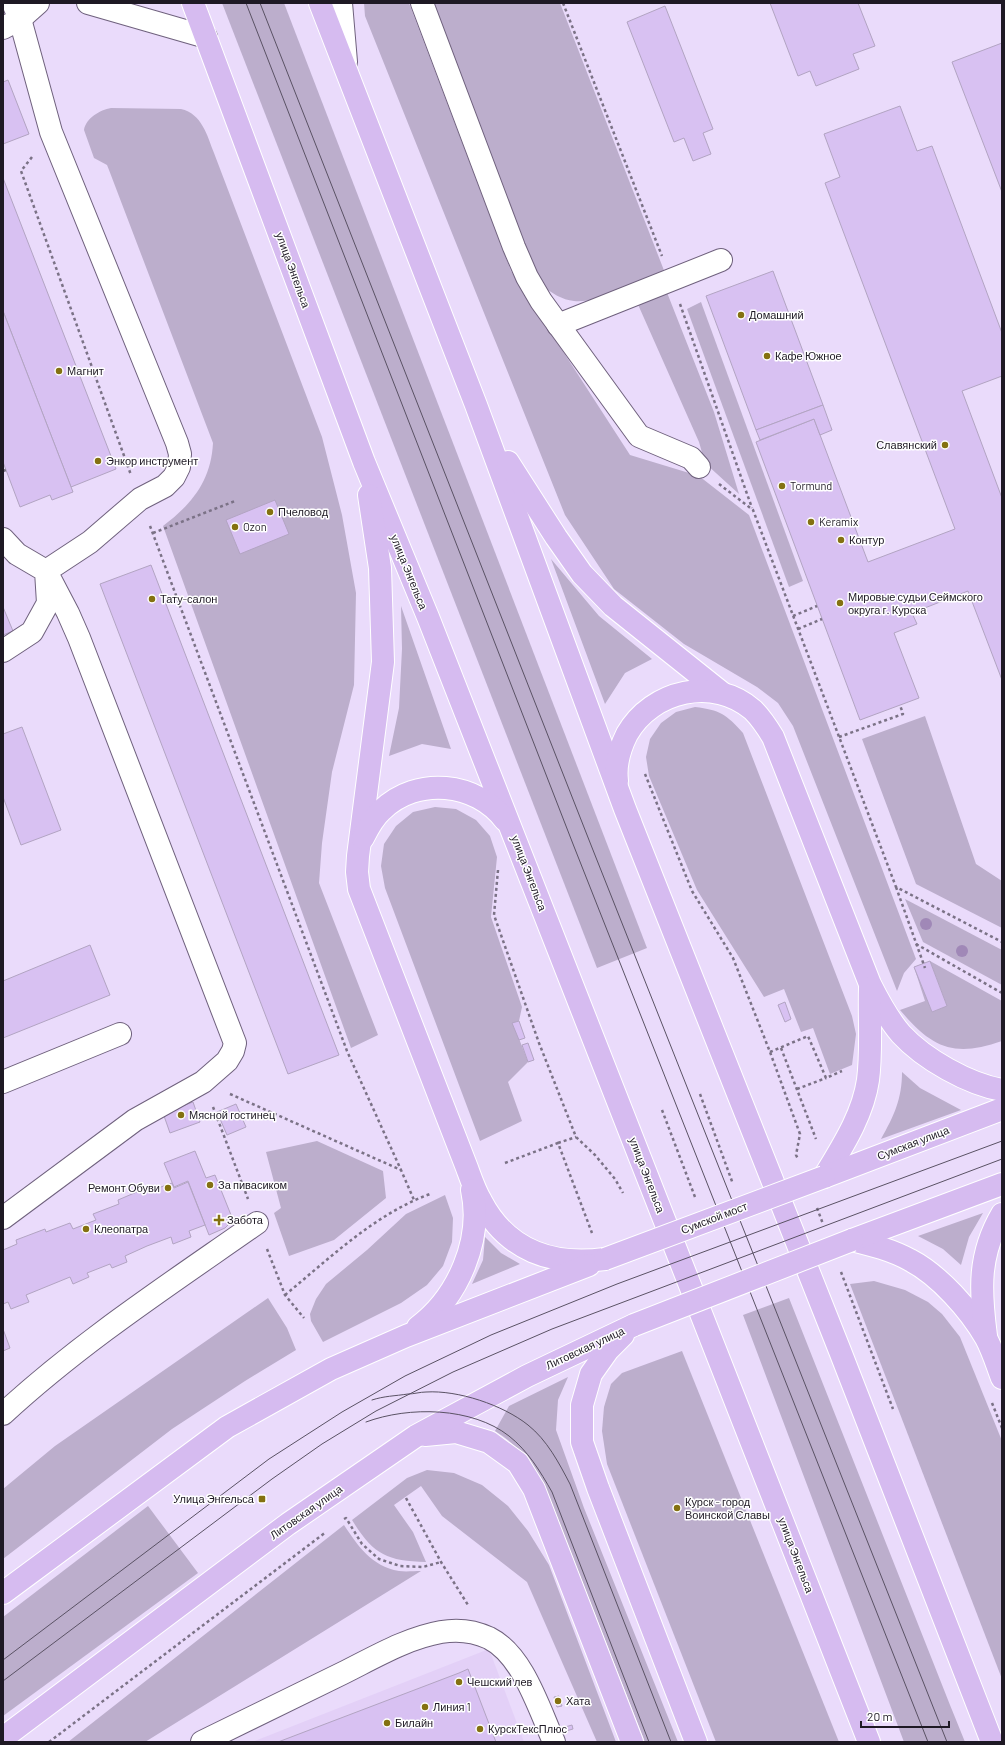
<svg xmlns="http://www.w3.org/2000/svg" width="1005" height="1745" viewBox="0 0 1005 1745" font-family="Barlow,sans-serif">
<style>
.built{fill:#e3d0f7}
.green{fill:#bcaecc}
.building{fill:#d8c1f2;stroke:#b2a4c2}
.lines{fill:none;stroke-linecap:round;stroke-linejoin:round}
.minor-casing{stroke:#6f617d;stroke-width:24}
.major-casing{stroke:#fff;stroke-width:24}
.path{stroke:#7b7286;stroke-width:2.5;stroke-dasharray:3 3;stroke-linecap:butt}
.minor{stroke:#fff;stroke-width:22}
.major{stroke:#d6bbf0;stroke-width:22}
.tram{stroke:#5a5264;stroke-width:1}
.major-bridge-casing{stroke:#fff;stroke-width:24;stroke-linecap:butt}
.major-bridge{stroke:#d6bbf0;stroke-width:22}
.tree{fill:#a088b7}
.poi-dot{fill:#847111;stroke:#fff;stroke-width:1.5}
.labels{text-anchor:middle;stroke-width:3;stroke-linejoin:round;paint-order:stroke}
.street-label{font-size:11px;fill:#1e1924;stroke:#fff}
.poi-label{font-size:11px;fill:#1e1924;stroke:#fff;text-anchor:start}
</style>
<rect width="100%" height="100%" fill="#eadbfb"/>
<!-- built -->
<polygon class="built" points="489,1649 524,1742 252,1742"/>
<!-- green -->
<g class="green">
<polygon points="222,3 284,3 647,948 597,968"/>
<polygon points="364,3 409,3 511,271 630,455 699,476 749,515 916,959 904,973 897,991 793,726 778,703 757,687 684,644 614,589 565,515 365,16"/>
<path d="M426,3H560L665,273C643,282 596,304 574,301C562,300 552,293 541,285Z"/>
<path d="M111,108L181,109C202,114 207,135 214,153L322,437L342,515L356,593L354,685L332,772L322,843L319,883L378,1035L351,1048L163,526C192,504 211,481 213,443L109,170L107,165L94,158L84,130C86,118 100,110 111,108Z"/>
<polygon points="666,290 714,412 739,494 705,463 699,442 636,300"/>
<polygon points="701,302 803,581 789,587 687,309"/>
<polygon points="551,559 599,616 652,659 625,673 605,704"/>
<polygon points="401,606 451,749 422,744 389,756 399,708 402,649"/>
<path d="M695,707C720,710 726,714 743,733L852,1016L856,1034L852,1065L830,1074L813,1028L801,1032L784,989L764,997L697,890L649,776L646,757L650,739L661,723L676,712Z"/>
<polygon points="925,716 976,864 1002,881 1002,928 916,884 862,739"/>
<polygon points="435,807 456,809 476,820 490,836 497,857 491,917 522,1007 519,1021 513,1023 528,1062 508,1082 522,1121 480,1141 385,888 381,866 384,844 396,826 413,812"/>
<polygon points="905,899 1002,950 1002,985 923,942"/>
<path d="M930,961L1002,1001V1041C954,1058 932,1048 900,1010L925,1001L914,967L932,1012L947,1006Z"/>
<path d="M902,1072L920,1088L961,1110L881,1139C894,1116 902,1099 902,1072Z"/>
<polygon points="317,1141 383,1171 386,1198 334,1240 289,1256 274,1213 281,1208 266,1152"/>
<polygon points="445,1195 453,1218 452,1242 443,1266 427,1285 401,1303 323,1342 311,1321 310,1314 316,1299 326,1284 367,1250 406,1214"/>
<polygon points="983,1213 969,1237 961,1265 943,1249 918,1236"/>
<polygon points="485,1237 501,1253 520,1264 472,1284 483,1260"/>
<polygon points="874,1281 905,1290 928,1302 942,1314 960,1337 1002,1441 1002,1679 850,1284"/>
<polygon points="268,1298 287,1328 296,1350 245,1381 172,1429 3,1559 3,1489 55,1446"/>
<polygon points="789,1298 950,1705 965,1742 904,1742 743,1315"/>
<polygon points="682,1351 839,1742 716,1742 607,1464 602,1431 604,1407 611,1384 622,1373"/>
<path d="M568,1377L558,1400L556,1430L584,1508L678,1742H645L548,1494C534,1466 522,1448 495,1431L509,1406Z"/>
<path d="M427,1470L454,1473L482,1485L508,1506L528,1531L549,1565L616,1742H597L527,1582L442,1516L421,1486L394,1505L413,1532L426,1562C386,1561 373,1554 352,1520L407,1478Z"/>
<polygon points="148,1506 198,1573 3,1716 3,1617"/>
<path d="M344,1525C358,1546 371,1566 399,1571C406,1572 414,1571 421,1571L145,1742H68Z"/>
</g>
<!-- building -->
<g class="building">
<polygon points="770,3 858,3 875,46 853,54 859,69 816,86 810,71 798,76"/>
<polygon points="665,6 713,129 703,133 711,154 693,161 684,138 674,142 627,22"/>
<polygon points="1002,43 1002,192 952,62"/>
<polygon points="8,80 29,134 3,144 3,82"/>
<polygon points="900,106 917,151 932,146 1002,333 1002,376 962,391 1002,498 1002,680 968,591 912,613 917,624 894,633 919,698 860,720 756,442 814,419 868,562 955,529 825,183 840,177 824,134"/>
<polygon points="3,178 116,469 71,487 3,311"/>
<polygon points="773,271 823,405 756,430 706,296"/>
<polygon points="3,311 73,492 52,500 50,495 20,507 3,462"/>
<polygon points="823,405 832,430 820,435 814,419 760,440 756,430"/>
<polygon points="275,500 289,534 240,554 226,520"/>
<polygon points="151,565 339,1055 288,1074 100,584"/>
<polygon points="3,607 13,631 3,635"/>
<polygon points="22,727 61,830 21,845 3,797 3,734"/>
<polygon points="90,945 110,995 3,1038 3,981"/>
<polygon points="930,961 947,1006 932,1012 914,967"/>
<polygon points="785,1002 791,1019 785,1022 778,1005"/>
<polygon points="519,1021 525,1038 519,1040 512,1023"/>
<polygon points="528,1043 534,1060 528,1062 522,1045"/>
<polygon points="193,1102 200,1122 170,1133 163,1113"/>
<polygon points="236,1104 246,1127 227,1135 217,1112"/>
<polygon points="195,1151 206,1178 215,1175 231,1215 230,1223 225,1228 209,1235 188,1181 174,1187 164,1163"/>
<polygon points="188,1182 205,1225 189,1231 191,1237 173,1244 171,1237 147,1246 125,1256 127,1262 112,1268 110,1264 87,1273 89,1277 73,1284 70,1277 26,1295 29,1302 11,1309 8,1302 3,1304 3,1250 17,1244 16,1240 45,1229 46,1232 70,1223 73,1229 96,1220 93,1214 119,1204 118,1200 146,1188 147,1192 172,1183 174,1188"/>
<polygon points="3,1329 10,1348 3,1351"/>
<polygon points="468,1669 496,1742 278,1742 459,1673"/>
<polygon points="559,1696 562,1706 557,1707 554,1697"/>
<polygon points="572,1725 573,1729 566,1731 565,1727"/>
</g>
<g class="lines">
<defs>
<g id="minor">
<polyline points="88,3 206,37"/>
<polyline points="341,3 346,62"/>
<polyline points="422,3 514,247 527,277 541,301 639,436 691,458 699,467"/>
<polyline points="3,28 20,19 38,3"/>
<polyline points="558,325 721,260"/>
<polyline points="3,539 17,554 46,571 48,603 32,632 3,651"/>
<polyline points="3,1082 120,1034"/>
<polyline points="3,1218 135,1120 203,1082 227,1061 233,1051 235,1043 79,638 68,613 46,571 90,542 140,499 165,486 174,477 179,467 180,454 177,443 51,132 20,19 13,3"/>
<path d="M3,1414C81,1342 170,1284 257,1223"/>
<path d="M202,1742C249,1719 296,1696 343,1673C375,1657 407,1638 441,1632C458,1629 474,1631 489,1638C523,1655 539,1709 554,1742"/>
</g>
<g id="major">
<polyline points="193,3 364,462 428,617 869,1742"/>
<polyline points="320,3 476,405 625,809 840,1351 992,1742"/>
<polyline points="508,462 556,537 582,574 613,606 722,693"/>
<path d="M369,495L380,568L383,662L358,856L357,872L359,889L467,1168C471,1179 475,1191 481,1201C507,1251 552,1266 605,1259"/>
<path d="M617,781C615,765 620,748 627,734C652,690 714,676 753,710C761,718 767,727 773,737L870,984C879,1002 888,1019 901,1034C924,1059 968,1084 1002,1090"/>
<path d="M363,838C368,828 374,817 382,810C417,776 476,782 505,820"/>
<path d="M824,1177C842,1147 863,1115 868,1080C872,1050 869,1018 870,988"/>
<polyline points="824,1177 1002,1109"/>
<path d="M852,1240C872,1245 892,1250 910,1260C939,1275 970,1310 986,1338C993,1351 997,1365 1002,1378"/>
<polyline points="852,1240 1002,1184"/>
<path d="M418,1327C458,1297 483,1240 472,1190"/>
<polyline points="623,1335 608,1350 591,1374 582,1405 582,1442 598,1488 696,1742"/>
<path d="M986,1336C980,1290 978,1255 1002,1214"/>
<polyline points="425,1435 456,1432 489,1442 518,1463 534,1489 632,1742"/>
<polyline points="3,1593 227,1427 331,1369 406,1336 589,1265"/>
<polyline points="3,1738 288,1524 416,1436 527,1376 634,1325"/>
</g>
</defs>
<!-- minor casing -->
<use href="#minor" class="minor-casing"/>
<!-- major casing -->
<use href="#major" class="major-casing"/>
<!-- path -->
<g class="path">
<polyline points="563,3 662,256"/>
<polyline points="32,157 21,171 131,475"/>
<polyline points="680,304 752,508"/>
<polyline points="3,471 6,470"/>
<polyline points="719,484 753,510 896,887 1002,942"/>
<polyline points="150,526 347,1051 401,1170"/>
<polyline points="153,533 235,501"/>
<polyline points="793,616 817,606"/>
<polyline points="798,629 822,619"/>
<polyline points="839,737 903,714 900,705"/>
<polyline points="645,774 692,891 733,958 770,1052 800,1134 796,1155 798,1159"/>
<polyline points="498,870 494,915 539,1043 576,1137 595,1155 615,1179 623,1193"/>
<polyline points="896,887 925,968"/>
<polyline points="916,944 1002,993"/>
<polyline points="781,1048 816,1139"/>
<polyline points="770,1052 808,1036 826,1078 842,1071"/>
<polyline points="797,1089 826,1078"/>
<polyline points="230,1094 401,1170 414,1200"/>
<polyline points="700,1094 733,1184"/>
<polyline points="213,1107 248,1199"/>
<polyline points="662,1110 695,1197"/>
<polyline points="558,1143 576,1137"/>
<polyline points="505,1163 558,1143 592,1233"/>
<polyline points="817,1208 823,1224"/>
<polyline points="267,1249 285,1295 304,1318"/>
<polyline points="841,1272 893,1409"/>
<path d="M285,1295C330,1258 375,1214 430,1194"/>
<polyline points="992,1403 1002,1428"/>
<polyline points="406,1498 441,1562 468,1605"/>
<polyline points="344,1519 346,1518 362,1544 379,1559 400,1566 423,1567 441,1562"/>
<polyline points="49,1742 326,1532"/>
</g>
<!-- minor -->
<use href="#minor" class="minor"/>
<!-- major -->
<use href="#major" class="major"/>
<!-- tram -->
<g class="tram">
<polyline points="246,3 573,844 928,1742"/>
<polyline points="260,3 589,840 947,1742"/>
<path d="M372,1400C384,1396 395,1396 408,1394C414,1394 420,1392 426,1392C458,1390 503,1405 528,1425C547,1440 559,1463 570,1484L671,1742"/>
<path d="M366,1422C409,1406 472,1407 509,1436C528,1451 540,1471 552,1492L649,1742"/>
<polyline points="3,1660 269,1459 342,1412 405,1376 491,1335 617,1284 1002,1141"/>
<polyline points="3,1681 272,1479 322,1444 376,1411 453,1372 552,1329 1002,1159"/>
</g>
<defs>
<g id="major-bridge">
<polyline points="605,1259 824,1177"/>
<polyline points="634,1325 852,1240"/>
</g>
</defs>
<!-- major-bridge casing -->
<use href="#major-bridge" class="major-bridge-casing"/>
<!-- major-bridge -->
<use href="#major-bridge" class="major-bridge"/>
</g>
<!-- trees -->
<g class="tree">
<circle cx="926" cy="924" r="6"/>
<circle cx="962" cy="951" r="6"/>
</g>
<!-- markers -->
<g class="poi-dot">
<circle cx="741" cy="315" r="4"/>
<circle cx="767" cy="356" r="4"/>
<circle cx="59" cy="371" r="4"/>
<circle cx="945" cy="445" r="4"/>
<circle cx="98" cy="461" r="4"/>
<circle cx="782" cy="486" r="4"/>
<circle cx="270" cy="512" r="4"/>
<circle cx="811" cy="522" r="4"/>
<circle cx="235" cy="527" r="4"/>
<circle cx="841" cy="540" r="4"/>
<circle cx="152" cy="599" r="4"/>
<circle cx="840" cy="603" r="4"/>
<circle cx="181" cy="1115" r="4"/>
<circle cx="210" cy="1185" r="4"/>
<circle cx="168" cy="1188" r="4"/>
<path d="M217 1214h4v4h4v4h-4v4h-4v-4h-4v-4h4z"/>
<circle cx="86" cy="1229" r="4"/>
<rect x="258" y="1495" width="8" height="8" rx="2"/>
<circle cx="677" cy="1508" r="4"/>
<circle cx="459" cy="1682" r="4"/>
<circle cx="558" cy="1701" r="4"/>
<circle cx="425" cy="1707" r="4"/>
<circle cx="387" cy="1723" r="4"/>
<circle cx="480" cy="1729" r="4"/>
</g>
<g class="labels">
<!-- street labels -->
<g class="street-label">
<text transform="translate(293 270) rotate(70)" y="4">улица Энгельса</text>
<text transform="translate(409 572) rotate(68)" y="4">улица Энгельса</text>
<text transform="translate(529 873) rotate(69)" y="4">улица Энгельса</text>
<text transform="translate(913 1143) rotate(-21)" y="4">Сумская улица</text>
<text transform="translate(647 1175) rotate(69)" y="4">улица Энгельса</text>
<text transform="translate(714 1218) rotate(-21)" y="4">Сумской мост</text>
<text transform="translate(585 1348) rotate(-25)" y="4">Литовская улица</text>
<text transform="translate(306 1512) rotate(-35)" y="4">Литовская улица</text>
<text transform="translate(796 1555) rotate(69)" y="4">улица Энгельса</text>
</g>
<!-- poi labels -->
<g class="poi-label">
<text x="749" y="319">Домашний</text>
<text x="775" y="360">Кафе Южное</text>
<text x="67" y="375">Магнит</text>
<text x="937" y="449" text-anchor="end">Славянский</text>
<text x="106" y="465">Энкор инструмент</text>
<text x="790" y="490">Tormund</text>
<text x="278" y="516">Пчеловод</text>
<text x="819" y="526">Keramix</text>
<text x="243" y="531">Ozon</text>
<text x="849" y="544">Контур</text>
<text x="848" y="601">Мировые судьи Сеймского<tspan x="848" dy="13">округа г. Курска</tspan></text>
<text x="160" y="603">Тату-салон</text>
<text x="189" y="1119">Мясной гостинец</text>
<text x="218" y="1189">За пивасиком</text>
<text x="160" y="1192" text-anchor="end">Ремонт Обуви</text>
<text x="227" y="1224">Забота</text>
<text x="94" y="1233">Клеопатра</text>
<text x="254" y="1503" text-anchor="end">Улица Энгельса</text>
<text x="685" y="1506">Курск - город<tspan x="685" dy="13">Воинской Славы</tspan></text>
<text x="467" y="1686">Чешский лев</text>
<text x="566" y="1705">Хата</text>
<text x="433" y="1711">Линия 1</text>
<text x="395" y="1727">Билайн</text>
<text x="488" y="1733">КурскТексПлюс</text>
</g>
</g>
<!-- border -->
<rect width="1005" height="1745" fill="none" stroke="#1e1924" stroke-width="8"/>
<!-- scale -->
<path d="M861 1721v6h88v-6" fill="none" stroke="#1e1924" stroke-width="2"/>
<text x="867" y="1721" font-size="12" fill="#1e1924" stroke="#ffffff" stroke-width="3" paint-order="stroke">20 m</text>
</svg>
